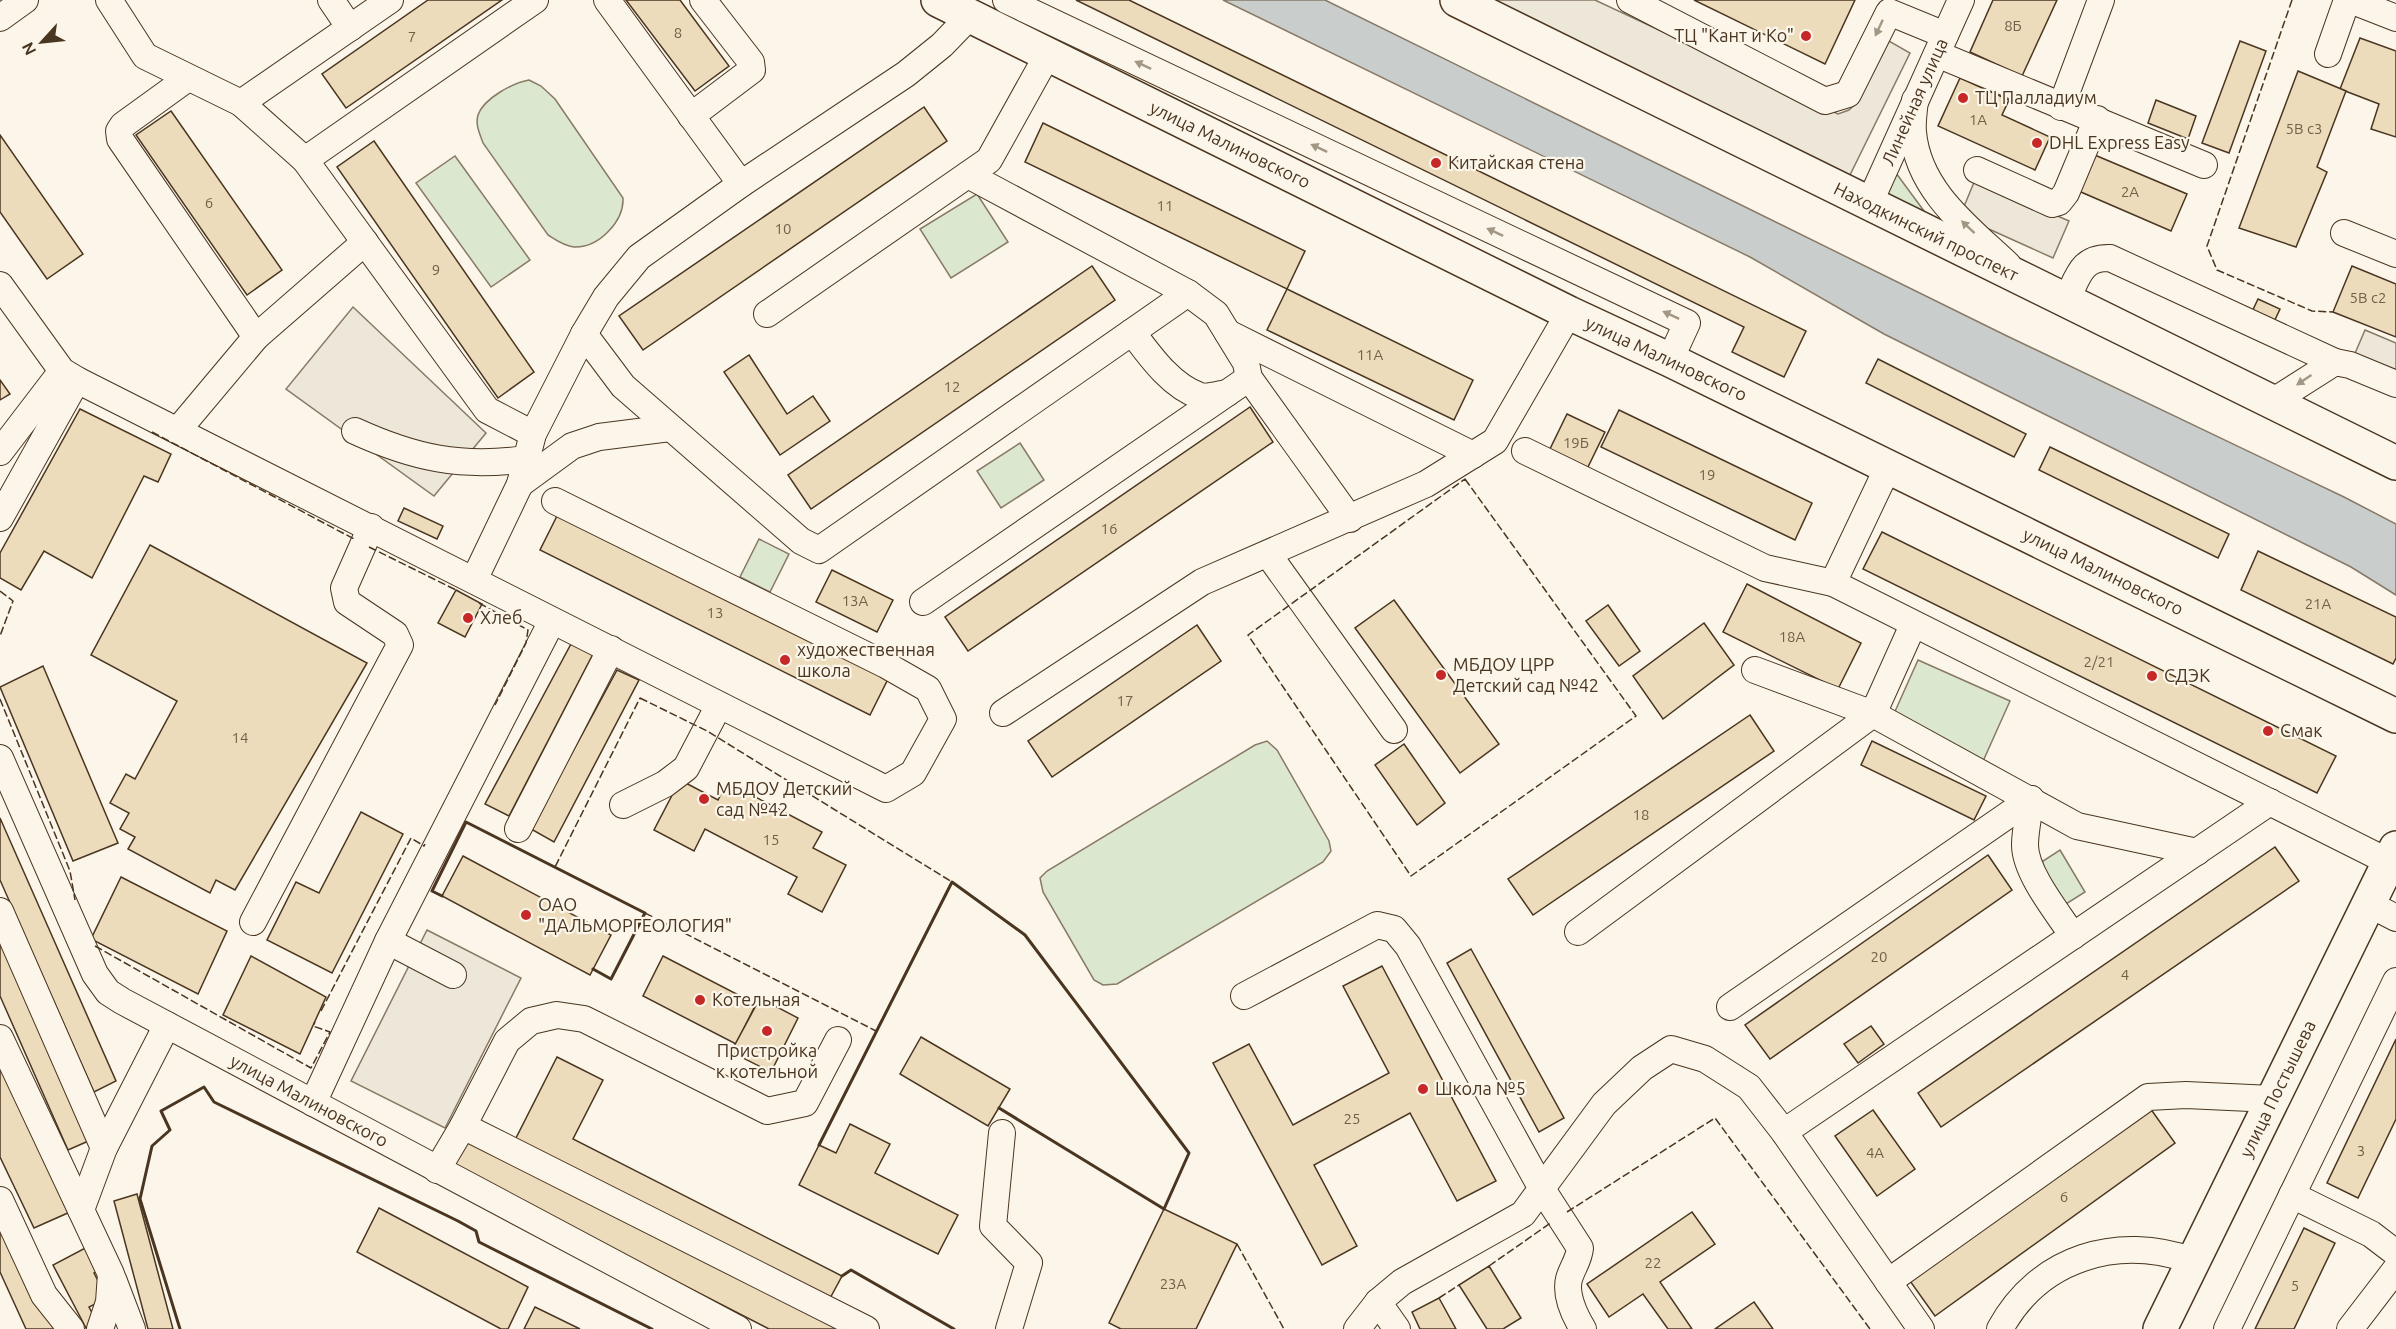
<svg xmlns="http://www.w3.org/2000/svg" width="2396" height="1329" viewBox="0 0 2396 1329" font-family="Ubuntu,sans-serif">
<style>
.green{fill:#dce7d0;stroke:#887966;stroke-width:1.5}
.parking{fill:#ede7d9;stroke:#887966;stroke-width:1.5}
.water{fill:#c9cecd;stroke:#887966;stroke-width:1.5}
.building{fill:#ecdcbc;stroke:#4a3520;stroke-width:1.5}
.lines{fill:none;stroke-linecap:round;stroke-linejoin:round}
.minor-casing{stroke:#4a3520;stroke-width:28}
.major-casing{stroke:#4a3520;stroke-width:36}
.minor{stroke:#fbf6e9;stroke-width:26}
.major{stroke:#fbf6e9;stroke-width:33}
.fence{stroke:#4a3520;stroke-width:1.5;stroke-dasharray:8 3;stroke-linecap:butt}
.wall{stroke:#4a3520;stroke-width:3}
.oneway{fill:#a29684}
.poi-dot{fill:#c62828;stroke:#fbf6e9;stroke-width:2}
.labels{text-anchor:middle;stroke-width:4.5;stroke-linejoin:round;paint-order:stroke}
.number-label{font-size:15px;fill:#725f47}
.poi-label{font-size:18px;fill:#4a3520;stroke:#fbf6e9;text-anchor:start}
.street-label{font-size:18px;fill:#4a3520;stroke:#fbf6e9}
</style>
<rect width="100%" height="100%" fill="#fbf6e9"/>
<!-- green -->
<g class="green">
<path d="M529,80L541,86L555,99L623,198C624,221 599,248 574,247C564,246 556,240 548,235L483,143C480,134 475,125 478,115C484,98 513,83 529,80Z"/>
<polygon points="455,156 530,260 491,287 416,183"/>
<polygon points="1893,169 1941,234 1879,203"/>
<polygon points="977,194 1008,242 951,278 920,229"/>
<polygon points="1020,443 1044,480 1001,508 977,471"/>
<polygon points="759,539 789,554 770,592 740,577"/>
<polygon points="1918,660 2010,701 1980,768 1888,727"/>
<polygon points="1267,741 1277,750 1329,841 1331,851 1323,862 1117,984 1103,985 1094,980 1043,892 1040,878 1047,871 1255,745"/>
<polygon points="2060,850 2085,892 2066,904 2040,863"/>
</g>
<!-- parking -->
<g class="parking">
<polygon points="1485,0 1595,0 1838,114 1849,110 1858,101 1889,41 1910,53 1848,179"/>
<polygon points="1975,180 2069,221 2053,258 1960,216"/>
<polygon points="353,307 486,433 434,496 286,389"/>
<polygon points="2365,330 2396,343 2396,384 2350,365"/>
<polygon points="427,930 521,978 445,1128 351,1081"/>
</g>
<!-- water -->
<polygon class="water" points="1223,0 1325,0 2007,336 2344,497 2396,524 2396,595 2351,567 1884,334 1750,257"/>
<!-- building -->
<g class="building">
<polygon points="428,0 502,0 346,108 322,74"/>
<polygon points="626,0 680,0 729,66 695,91"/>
<polygon points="1076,0 1129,0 1806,331 1784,377 1732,352 1744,327"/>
<polygon points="1694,0 1855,0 1825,64"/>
<polygon points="1993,0 2057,0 2022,76 1970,52"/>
<polygon points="2360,38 2396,51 2396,137 2371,129 2379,104 2340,89"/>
<polygon points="2240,41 2266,51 2229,153 2202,143"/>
<polygon points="2298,71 2346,91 2317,167 2327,172 2296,247 2239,228"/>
<polygon points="1960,78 2009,100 2002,115 2050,137 2035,170 1938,126"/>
<polygon points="2156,100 2196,116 2188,139 2148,123"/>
<polygon points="924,107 947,141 643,350 619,316"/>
<polygon points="171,111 282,270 247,295 136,135"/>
<polygon points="1043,123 1305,251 1287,289 1025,162"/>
<polygon points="0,135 83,254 47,279 0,212"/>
<polygon points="374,141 534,372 498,398 337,167"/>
<polygon points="2090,153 2187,194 2171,231 2074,189"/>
<polygon points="1092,266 1115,300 811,509 788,475"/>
<polygon points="2352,266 2396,284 2396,337 2333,312"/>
<polygon points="1287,289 1473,380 1454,420 1267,330"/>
<polygon points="2258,299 2280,309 2273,324 2251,314"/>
<polygon points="749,355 787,414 813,396 830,421 780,455 724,372"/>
<polygon points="1878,359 2026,434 2014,457 1866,383"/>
<polygon points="0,380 10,394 0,400"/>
<polygon points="1250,407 1273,442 968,651 945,617"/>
<polygon points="80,409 171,454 158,482 144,476 92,578 44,551 21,590 0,578 0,553"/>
<polygon points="1619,410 1812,503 1795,540 1601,447"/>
<polygon points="1567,414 1605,432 1586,471 1548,453"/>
<polygon points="2050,447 2229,534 2218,558 2039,470"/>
<polygon points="404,508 443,526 437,539 398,521"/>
<polygon points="559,512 889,677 870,715 540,550"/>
<polygon points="1882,532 2336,756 2317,793 1863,569"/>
<polygon points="150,545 367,663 235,890 216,880 210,893 128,849 135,837 120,829 129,813 110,803 126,774 135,779 177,701 91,655"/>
<polygon points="2258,551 2396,617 2396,658 2393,664 2241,590"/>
<polygon points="832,570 893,600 877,632 816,602"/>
<polygon points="1747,584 1861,643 1838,689 1723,632"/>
<polygon points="456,590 482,604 465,637 438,623"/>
<polygon points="1394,600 1499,744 1460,773 1355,628"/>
<polygon points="1608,605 1640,651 1619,666 1586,621"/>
<polygon points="1704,623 1734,665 1663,719 1633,676"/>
<polygon points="1197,625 1221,661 1052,777 1028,741"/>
<polygon points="571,644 593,654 509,816 485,804"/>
<polygon points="43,666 118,843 73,861 0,687"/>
<polygon points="617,670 639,680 554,842 531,829"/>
<polygon points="1750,715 1774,751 1533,915 1508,879"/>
<polygon points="1872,741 1986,796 1974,820 1861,765"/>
<polygon points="1404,744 1445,803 1417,825 1375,765"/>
<polygon points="680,780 718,800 727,782 822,832 813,848 846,865 822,912 788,894 797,877 705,829 694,851 654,830"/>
<polygon points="361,812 403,834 332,973 267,940 296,882 319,893"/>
<polygon points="0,818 116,1081 94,1092 0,880"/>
<polygon points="2275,847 2299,881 1941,1127 1918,1093"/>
<polygon points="1988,855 2012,890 1770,1059 1745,1025"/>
<polygon points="463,856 611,935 590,975 442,896"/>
<polygon points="121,877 227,931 198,994 91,939"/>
<polygon points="0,930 93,1139 68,1150 0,996"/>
<polygon points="1471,949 1564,1118 1539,1132 1447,963"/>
<polygon points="251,956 326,997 300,1054 223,1015"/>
<polygon points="663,956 756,1004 736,1044 643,996"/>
<polygon points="1382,966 1496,1181 1457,1201 1410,1113 1314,1165 1357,1246 1322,1265 1213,1063 1249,1044 1293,1125 1389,1073 1343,986"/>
<polygon points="760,998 798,1018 771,1072 731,1052"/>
<polygon points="1871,1026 1884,1044 1858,1063 1844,1044"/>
<polygon points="921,1037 1010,1089 988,1126 900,1074"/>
<polygon points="2396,1039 2396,1119 2358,1198 2327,1183"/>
<polygon points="557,1057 603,1080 573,1139 842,1276 828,1302 514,1142"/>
<polygon points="0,1062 70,1212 34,1228 0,1157"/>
<polygon points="2150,1108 2175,1143 1935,1316 1910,1281"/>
<polygon points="1873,1110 1915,1169 1877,1196 1835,1136"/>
<polygon points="850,1124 890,1144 875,1173 958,1215 938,1254 799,1185 819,1145 836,1153"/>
<polygon points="466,1136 839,1329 769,1329 450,1165"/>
<polygon points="137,1194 173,1329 148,1329 114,1201"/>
<polygon points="379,1208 528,1287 508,1329 501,1329 357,1252"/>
<polygon points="1164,1209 1237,1244 1196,1329 1121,1329 1109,1323"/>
<polygon points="0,1211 55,1329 26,1329 0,1272"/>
<polygon points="1692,1212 1715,1244 1660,1282 1692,1329 1668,1329 1643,1294 1609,1317 1587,1284"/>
<polygon points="2304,1228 2335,1243 2294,1329 2255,1329"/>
<polygon points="91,1245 103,1268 94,1273 107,1298 89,1307 97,1322 86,1328 53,1265"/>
<polygon points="1489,1266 1521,1318 1503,1329 1487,1329 1459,1285"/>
<polygon points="1439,1298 1456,1329 1420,1329 1412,1312"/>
<polygon points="1754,1302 1773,1329 1715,1329"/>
<polygon points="535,1307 580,1329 524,1329"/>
</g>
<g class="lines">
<defs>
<g id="minor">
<polyline points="109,0 145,56 241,103 305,160 487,410 533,434"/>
<polyline points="331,0 350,28"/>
<polyline points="607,0 741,184"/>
<polyline points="1006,0 1687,323 1670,360"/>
<polyline points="1630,0 1825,101 1848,94 1889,12 1945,35"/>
<polyline points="2350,0 2396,18"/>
<polyline points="0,18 25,0"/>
<polyline points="1937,54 2204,165"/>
<polyline points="2328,54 2347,0"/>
<polyline points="188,78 123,125 119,131 120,139 256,337"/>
<path d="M1915,100C1914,110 1912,122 1913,132C1918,191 1969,228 2008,265"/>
<polyline points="241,103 390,0"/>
<polyline points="2061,107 2101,0"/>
<polyline points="691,116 752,70 751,62 703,0"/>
<polyline points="305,160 535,0"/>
<polyline points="1977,170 2052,204 2059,202 2066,193 2097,119"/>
<polyline points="968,175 1188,293 1216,314 1246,363 1249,378 1350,519"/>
<polyline points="1869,204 1961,0"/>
<polyline points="2344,233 2396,254"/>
<polyline points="0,285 62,371 77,380 886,789 913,773 943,719 928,689 886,665 555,501"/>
<path d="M2066,301C2078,278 2080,257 2110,258L2335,362"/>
<polyline points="767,314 989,160 1048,54"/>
<path d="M1132,332C1150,356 1171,386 1200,396C1207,398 1220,394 1227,393"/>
<polyline points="1228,333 1473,455"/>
<polyline points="584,334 623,386 801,541 819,550 1188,293"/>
<polyline points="2272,402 2335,362 2350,365 2396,384"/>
<polyline points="178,430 256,337 365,242"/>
<path d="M355,431C414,458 461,468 526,459"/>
<polyline points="1525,451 1765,568 1833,583"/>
<polyline points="0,452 62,371"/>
<polyline points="1888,467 1833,583 2389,862"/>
<polyline points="520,484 572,446 599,437 670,428"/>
<polyline points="0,518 77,380"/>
<polyline points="1268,554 1394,730"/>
<polyline points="474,580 520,484 533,434 584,334 606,297 639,257 741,184 906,74 942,45 970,16"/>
<polyline points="923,602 1249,378"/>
<polyline points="1755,670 1873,714 1913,625"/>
<polyline points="1003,713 1202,582 1426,484 1495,441 1569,313"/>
<polyline points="0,758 95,974 108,992 122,1001 738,1329"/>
<path d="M2031,799C2029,814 2025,830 2025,845C2025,873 2058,913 2073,936"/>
<polyline points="623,805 665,784 686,768 719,705"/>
<polyline points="518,829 611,649"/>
<polyline points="2369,904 2396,918"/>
<polyline points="0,911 104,1148"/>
<polyline points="253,922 400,645 395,634 347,602 344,588 371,527"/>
<polyline points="1578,932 1873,714 2077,826 2197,852"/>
<polyline points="388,941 453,975"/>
<path d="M1244,996L1377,925L1394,929L1408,946L1542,1189L1580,1248C1579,1260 1572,1268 1569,1279C1565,1295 1575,1316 1583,1329"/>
<polyline points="1730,1007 2031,799"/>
<polyline points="0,1038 81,1210"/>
<polyline points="313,1103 388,941 552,621"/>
<polyline points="463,1126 866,1329"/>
<polyline points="1784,1132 2270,802"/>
<polyline points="1002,1133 993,1226 1029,1263 1009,1329"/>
<polyline points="437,1170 463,1126 507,1041 531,1021 557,1015 584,1019 767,1111 805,1103 838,1040"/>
<polyline points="2292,1195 2371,1234 2396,1253"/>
<polyline points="0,1200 44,1295 71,1329"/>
<polyline points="113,1279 132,1329"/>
<polyline points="1888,1282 2148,1097 2186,1095 2272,1099"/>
<polyline points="1378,1302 1397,1329"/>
<polyline points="100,1329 109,1302 111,1274 81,1210 104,1148 167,1025"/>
<polyline points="1357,1329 1378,1302 1402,1282 1523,1214 1604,1104 1642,1068 1671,1049 1705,1059 1749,1087 1784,1132 1921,1329"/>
<path d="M2000,1329C2039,1257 2118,1234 2193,1261"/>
<polyline points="2227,1329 2396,981"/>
<polyline points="2350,1329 2396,1269"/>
</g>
<g id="major">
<polyline points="938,0 1569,313 1670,360 2396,716"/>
<polyline points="1457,0 2396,463"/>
<polyline points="2160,1329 2396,848"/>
</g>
</defs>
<!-- minor casing -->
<use href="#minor" class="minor-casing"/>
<!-- major casing -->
<use href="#major" class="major-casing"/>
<!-- minor -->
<use href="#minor" class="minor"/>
<!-- major -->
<use href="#major" class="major"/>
<!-- fence -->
<g class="fence">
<polyline points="2292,0 2207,246 2217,270 2312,311 2333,312"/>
<polyline points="152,432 356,540"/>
<polygon points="1465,479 1636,716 1411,876 1248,635"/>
<polyline points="369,547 458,591"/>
<polyline points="0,591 13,601 0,636"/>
<polyline points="479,603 528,630 526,643 495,705"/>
<polygon points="640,698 707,731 952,882 876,1031 555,867"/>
<polyline points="0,699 70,871 75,900"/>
<polyline points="95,946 311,1068 330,1032 313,1026 315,1022"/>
<polyline points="321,1011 411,838 424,846 425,844"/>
<polyline points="1567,1212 1715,1118 1870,1329"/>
<polyline points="1237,1244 1284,1329"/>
<polyline points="1489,1266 1552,1222"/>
<polyline points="1439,1298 1459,1285"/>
</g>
<!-- wall -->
<g class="wall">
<polyline points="442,896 432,891 466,822 645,913 611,979 593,969"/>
<polyline points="819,1145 952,882 1025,935 1189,1153 1164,1209 999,1108"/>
<polyline points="842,1276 851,1270 954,1329"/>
<polyline points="180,1329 140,1199 152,1146 170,1130 161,1111 204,1087 214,1102 458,1221 476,1231 479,1242 652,1329"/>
</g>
</g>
<!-- one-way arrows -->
<defs><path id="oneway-solid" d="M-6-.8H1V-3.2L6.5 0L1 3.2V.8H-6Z" transform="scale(1.5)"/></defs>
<g class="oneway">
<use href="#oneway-solid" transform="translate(1879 28) rotate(115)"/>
<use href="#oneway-solid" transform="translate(1143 65) rotate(-155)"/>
<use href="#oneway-solid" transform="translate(1319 148) rotate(-155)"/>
<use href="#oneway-solid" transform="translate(1968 227) rotate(-137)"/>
<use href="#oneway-solid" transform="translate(1495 232) rotate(-155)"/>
<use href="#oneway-solid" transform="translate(1671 315) rotate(-155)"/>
<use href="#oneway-solid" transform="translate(2304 380) rotate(146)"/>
</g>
<!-- markers -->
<g class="poi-dot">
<circle cx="1806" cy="36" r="6"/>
<circle cx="1963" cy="98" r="6"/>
<circle cx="2037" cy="143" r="6"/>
<circle cx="1436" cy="163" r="6"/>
<circle cx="468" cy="618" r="6"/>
<circle cx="785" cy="660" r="6"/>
<circle cx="1441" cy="675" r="6"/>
<circle cx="2152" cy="676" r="6"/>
<circle cx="2268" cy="731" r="6"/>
<circle cx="704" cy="799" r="6"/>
<circle cx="526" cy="915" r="6"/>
<circle cx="700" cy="1000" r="6"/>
<circle cx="767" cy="1031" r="6"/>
<circle cx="1423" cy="1089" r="6"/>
</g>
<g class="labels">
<!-- number labels -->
<g class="number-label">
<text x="2013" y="31">8Б</text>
<text x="678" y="38">8</text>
<text x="412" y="42">7</text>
<text x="1978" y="125">1А</text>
<text x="2304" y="134">5В с3</text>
<text x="2130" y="197">2А</text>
<text x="209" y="208">6</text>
<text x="1165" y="211">11</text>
<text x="783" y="234">10</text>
<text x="436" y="275">9</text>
<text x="2368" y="303">5В с2</text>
<text x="1370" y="360">11А</text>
<text x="952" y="392">12</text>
<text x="1576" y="448">19Б</text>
<text x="1707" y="480">19</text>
<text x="1109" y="534">16</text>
<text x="855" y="606">13А</text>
<text x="2318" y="609">21А</text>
<text x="715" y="618">13</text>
<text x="1792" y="642">18А</text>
<text x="2099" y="667">2/21</text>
<text x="1125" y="706">17</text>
<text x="240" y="743">14</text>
<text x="1641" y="820">18</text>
<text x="771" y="845">15</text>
<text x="1879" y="962">20</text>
<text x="2125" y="980">4</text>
<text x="1352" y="1124">25</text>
<text x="2361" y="1156">3</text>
<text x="1875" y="1158">4А</text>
<text x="2064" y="1202">6</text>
<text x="1653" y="1268">22</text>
<text x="1173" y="1289">23А</text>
<text x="2295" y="1291">5</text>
</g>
<!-- poi labels -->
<g class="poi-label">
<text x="1794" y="42" text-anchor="end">ТЦ "Кант и Ко"</text>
<text x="1975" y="104">ТЦ Палладиум</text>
<text x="2049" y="149">DHL Express Easy</text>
<text x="1448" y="169">Китайская стена</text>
<text x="480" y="624">Хлеб</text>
<text x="797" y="656">художественная<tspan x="797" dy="21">школа</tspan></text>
<text x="1453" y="671">МБДОУ ЦРР<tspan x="1453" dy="21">Детский сад №42</tspan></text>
<text x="2164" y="682">СДЭК</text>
<text x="2280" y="737">Смак</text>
<text x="716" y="795">МБДОУ Детский<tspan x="716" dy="21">сад №42</tspan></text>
<text x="538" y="911">ОАО<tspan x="538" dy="21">"ДАЛЬМОРГЕОЛОГИЯ"</tspan></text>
<text x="712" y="1006">Котельная</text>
<text x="767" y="1057" text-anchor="middle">Пристройка<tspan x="767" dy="21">к котельной</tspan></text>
<text x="1435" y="1095">Школа №5</text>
</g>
<!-- street labels -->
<g class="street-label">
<text transform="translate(1915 102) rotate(-66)" y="6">Линейная улица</text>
<text transform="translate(1230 145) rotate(26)" y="6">улица Малиновского</text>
<text transform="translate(1926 232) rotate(26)" y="6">Находкинский проспект</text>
<text transform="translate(1666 359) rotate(25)" y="6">улица Малиновского</text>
<text transform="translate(2103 572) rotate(26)" y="6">улица Малиновского</text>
<text transform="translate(2278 1089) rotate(-64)" y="6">улица Постышева</text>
<text transform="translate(309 1101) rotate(28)" y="6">улица Малиновского</text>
</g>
</g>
<!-- north arrow -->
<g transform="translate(42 42) rotate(243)" stroke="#fbf6e9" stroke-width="4.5" paint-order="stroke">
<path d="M0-4.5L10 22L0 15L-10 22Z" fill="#4a3520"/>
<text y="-9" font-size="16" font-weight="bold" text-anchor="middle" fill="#4a3520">N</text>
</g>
</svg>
